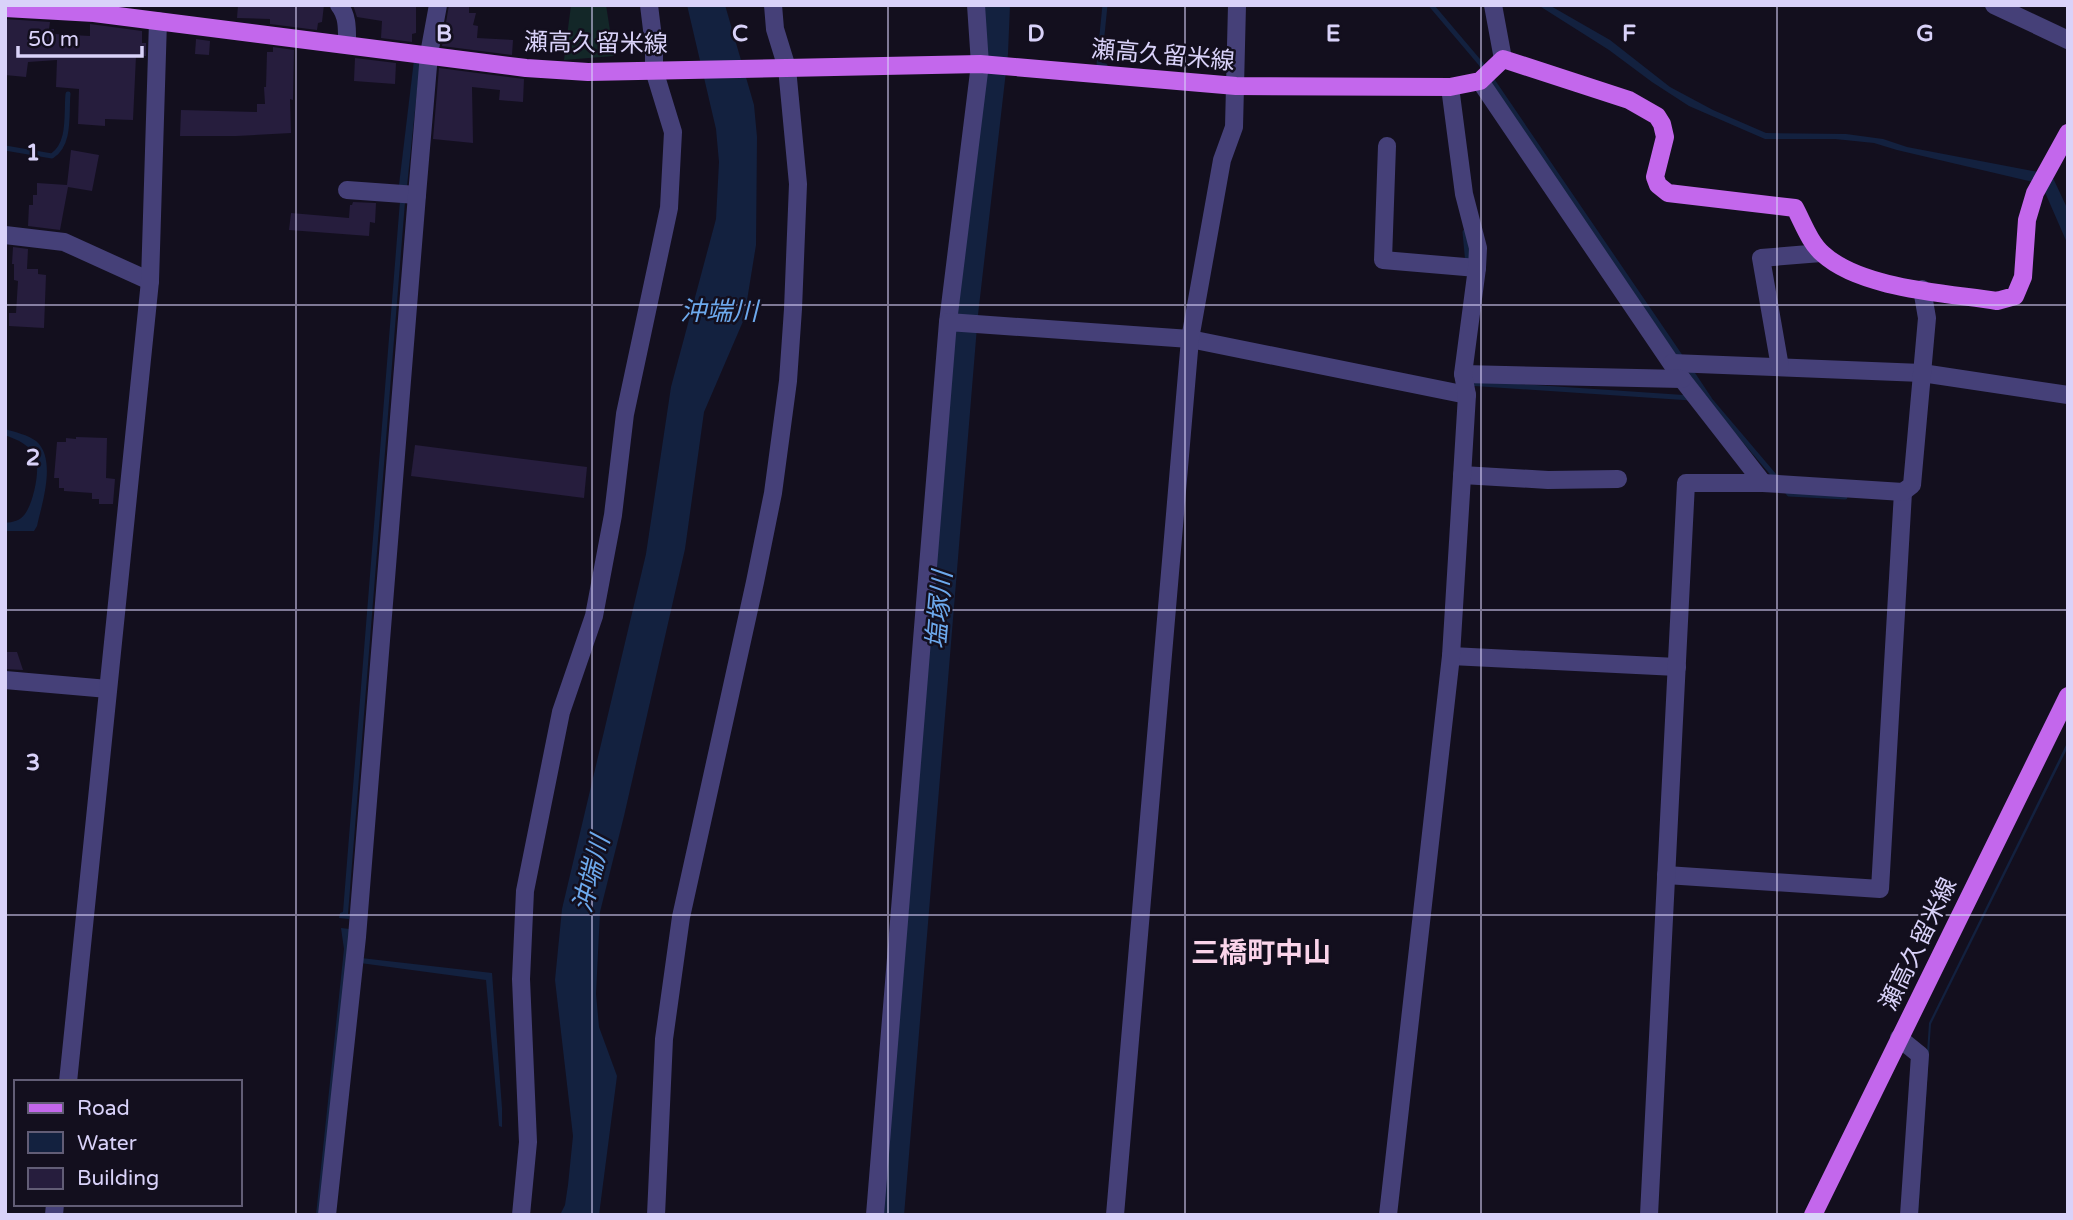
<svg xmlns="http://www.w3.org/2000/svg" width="2073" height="1220" viewBox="0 0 2073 1220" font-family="'Varela Round','Noto Sans JP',sans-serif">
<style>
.green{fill:#132728}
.water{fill:#13213f}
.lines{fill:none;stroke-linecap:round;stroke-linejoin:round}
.stream{stroke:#13213f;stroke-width:5}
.river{stroke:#13213f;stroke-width:30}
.building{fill:#261d3d}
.street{stroke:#454078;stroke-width:18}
.primary{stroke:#c367ec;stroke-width:18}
.grid{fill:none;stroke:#d9d2f9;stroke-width:2;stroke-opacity:0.55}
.labels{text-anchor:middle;stroke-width:5;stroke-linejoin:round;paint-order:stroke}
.street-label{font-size:24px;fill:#d9d2f9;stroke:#130f1e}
.water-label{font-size:26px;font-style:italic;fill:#6da9ed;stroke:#130f1e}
.quarter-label{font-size:28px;font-weight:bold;fill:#fad4ea;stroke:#130f1e}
.grid-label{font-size:23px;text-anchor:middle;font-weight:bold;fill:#d9d2f9;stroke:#130f1e;stroke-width:5;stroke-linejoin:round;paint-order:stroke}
</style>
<rect width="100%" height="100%" fill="#130f1e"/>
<!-- green -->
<polygon class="green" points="571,5 606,5 614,56 564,60"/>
<!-- water -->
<g class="water">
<polygon points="687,5 725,5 754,105 757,137 756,245 744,319 704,412 685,549 624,816 600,912 596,994 599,1027 617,1076 599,1215 560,1215 565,1205 568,1185 573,1136 555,980 562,909 646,554 671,387 716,219 719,162 716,129"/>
<polygon points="1538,5 1549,5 1610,40 1670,87 1713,110 1766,133 1846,134 1883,139 1907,147 2038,172 2053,178 2068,210 2068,245 2044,190 2033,182 1897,150 1874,143 1835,139 1765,139 1689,106 1652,82 1609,50"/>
<polygon points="414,60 420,63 407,186 399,185"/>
<polygon points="400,201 405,202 348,914 350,914 349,919 339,918 340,913 343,912"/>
<path d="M5,429C15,432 28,435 36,441C57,459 42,503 37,526L34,531H5V523C13,522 20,521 25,514C33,503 40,472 36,459C31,445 18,440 5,435Z"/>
<polygon points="2068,741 2068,747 1931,1024 1918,1215 1916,1215 1929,1023"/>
<polygon points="341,928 350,929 319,1215 316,1215 344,949"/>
<polygon points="361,958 492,973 502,1108 502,1127 499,1126 486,980 360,963"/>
</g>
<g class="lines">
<!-- stream -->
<g class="stream">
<polyline points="1431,5 1481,64 1682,359"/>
<polyline points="1105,66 1099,65 1105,5"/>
<path d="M5,148L52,156C71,144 66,113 68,94"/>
<polyline points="1465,232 1468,264"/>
<polyline points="1688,367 1710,400 1778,480"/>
<polyline points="1467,383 1691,398"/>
<polyline points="1786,490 1789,494 1845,497"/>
</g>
<!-- river -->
<polyline class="river" points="889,1215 963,314 993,53 995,5"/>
</g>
<!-- building -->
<g class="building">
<polygon points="238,5 324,5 322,22 318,23 317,30 270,24 270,19 237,18"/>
<polygon points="353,5 416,5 416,33 412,34 412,42 381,38 382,21 357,17"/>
<polygon points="449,5 469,5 469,13 476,13 473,25 478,26 477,38 513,40 512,55 442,46"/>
<polygon points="5,19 50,22 49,29 54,29 54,34 90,36 90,24 142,31 142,43 146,43 146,56 136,56 133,120 105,119 105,126 78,124 79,89 56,87 57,60 28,62 26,77 5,75"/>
<polygon points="196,39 210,41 209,55 195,54"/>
<polygon points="273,47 294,50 293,100 290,99 291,133 236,136 180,136 181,110 257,112 257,104 265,104 264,87 266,87 267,52 273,52"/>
<polygon points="355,58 396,63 395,84 354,81"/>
<polygon points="439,68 524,79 523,102 499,100 500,90 472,87 473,143 433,139"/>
<polygon points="71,150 99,155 92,191 68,187 60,230 28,226 29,205 33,205 33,195 37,195 37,183 67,185"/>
<polygon points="353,202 376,203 375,223 370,222 369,236 289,230 291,213 349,218 350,205 352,205"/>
<polygon points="13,247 28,249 27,269 38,269 38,274 46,275 44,328 9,326 9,313 16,313 18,281 14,280 14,264 12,264"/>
<polygon points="76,437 107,438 106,478 115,479 113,504 99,504 99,499 92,499 92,493 64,491 64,488 59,488 59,478 54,478 57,442 66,442 66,438 76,439"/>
<polygon points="415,445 587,467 584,498 411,476"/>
<polygon points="5,652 17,652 23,670 5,669"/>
</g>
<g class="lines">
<!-- street -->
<g class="street">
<path d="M339,5C348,16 347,30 347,44"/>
<polyline points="1493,5 1503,59"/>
<polyline points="1994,5 2068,40"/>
<polyline points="1480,81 1682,379 1763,483"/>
<polyline points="1387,146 1383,260 1477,268"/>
<polyline points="347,190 417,195"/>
<polyline points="5,235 64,242 150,281"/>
<polyline points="948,322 980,64 976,5"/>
<polyline points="1672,363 1922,373 2068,395"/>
<polyline points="1780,367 1761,258 1821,253"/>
<polyline points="1463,374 1682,379"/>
<polyline points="1462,475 1548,480 1618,479"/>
<polyline points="1451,656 1677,667"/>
<polyline points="5,680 108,689"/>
<polyline points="1666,875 1880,889 1903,492"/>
<polyline points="1899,1038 1920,1055 1909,1215"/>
<polyline points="68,1082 150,281 158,21"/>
<polyline points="54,1215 55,1204"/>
<polyline points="327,1215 357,937 417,195 429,54 438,5"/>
<polyline points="521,1215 528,1142 521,979 525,891 561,712 594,616 613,515 625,414 669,208 673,132 654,70 654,46 649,5"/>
<polyline points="656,1215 664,1039 681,917 755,582 773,493 788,381 793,309 798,184 787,68 775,29 773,5"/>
<polyline points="875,1215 948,322 1190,339 1467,395"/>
<polyline points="1115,1215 1190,339 1222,160 1234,127 1237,5"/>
<polyline points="1388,1215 1451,656 1467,395 1463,374 1477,268 1478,248 1464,194 1450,87"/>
<polyline points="1649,1215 1686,483 1763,483 1903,492 1912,485 1927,318 1922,289"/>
</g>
<!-- primary -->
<g class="primary">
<path d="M5,8L94,13L526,68L588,72L980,64L1236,86L1450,87L1480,81L1503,59L1629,100L1657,116L1662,124L1665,137L1655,177L1658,185L1668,193L1795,208C1803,223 1810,243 1823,254C1861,289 1947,293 1997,301L2015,296L2023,277L2027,220L2035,193L2068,133"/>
<polyline points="1813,1215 2068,696"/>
</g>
</g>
<!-- grid -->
<path class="grid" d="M296,5V1215M592,5V1215M888,5V1215M1185,5V1215M1481,5V1215M1777,5V1215M5,305H2068M5,610H2068M5,915H2068"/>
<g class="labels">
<!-- street labels -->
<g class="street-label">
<text transform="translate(596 43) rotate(1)" y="8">瀬高久留米線</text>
<text transform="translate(1163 55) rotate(5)" y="8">瀬高久留米線</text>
<text transform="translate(1918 944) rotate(-64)" y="8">瀬高久留米線</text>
</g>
<!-- water labels -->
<g class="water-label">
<text x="719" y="320">沖端川</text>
<text transform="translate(939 610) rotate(-85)" y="9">塩塚川</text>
<text transform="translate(591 874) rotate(-76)" y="9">沖端川</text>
</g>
<!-- quarter labels -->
<g class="quarter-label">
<text x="1261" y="962">三橋町中山</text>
</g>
</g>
<g class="grid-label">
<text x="444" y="41">B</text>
<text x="740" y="41">C</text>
<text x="1036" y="41">D</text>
<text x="1333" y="41">E</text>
<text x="1629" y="41">F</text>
<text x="1925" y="41">G</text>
<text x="33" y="160">1</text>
<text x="33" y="465">2</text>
<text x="33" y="770">3</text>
</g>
<!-- border -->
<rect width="2073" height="1220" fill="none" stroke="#d9d2f9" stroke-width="14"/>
<!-- legend -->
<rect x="14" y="1080" width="228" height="126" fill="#130f1e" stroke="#625d76" stroke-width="2"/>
<rect x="28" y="1103" width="35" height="10" fill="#c367ec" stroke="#625d76" stroke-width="2"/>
<text x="77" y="1115" font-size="21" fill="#d9d2f9">Road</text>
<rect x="28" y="1132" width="35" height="21" fill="#13213f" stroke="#625d76" stroke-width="2"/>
<text x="77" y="1150" font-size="21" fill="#d9d2f9">Water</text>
<rect x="28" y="1168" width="35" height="21" fill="#261d3d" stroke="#625d76" stroke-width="2"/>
<text x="77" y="1185" font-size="21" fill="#d9d2f9">Building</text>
<!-- scale -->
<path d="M18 46v10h124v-10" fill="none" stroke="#d9d2f9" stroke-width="3.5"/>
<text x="28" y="46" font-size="21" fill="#d9d2f9" stroke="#130f1e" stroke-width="5" paint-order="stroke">50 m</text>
</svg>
